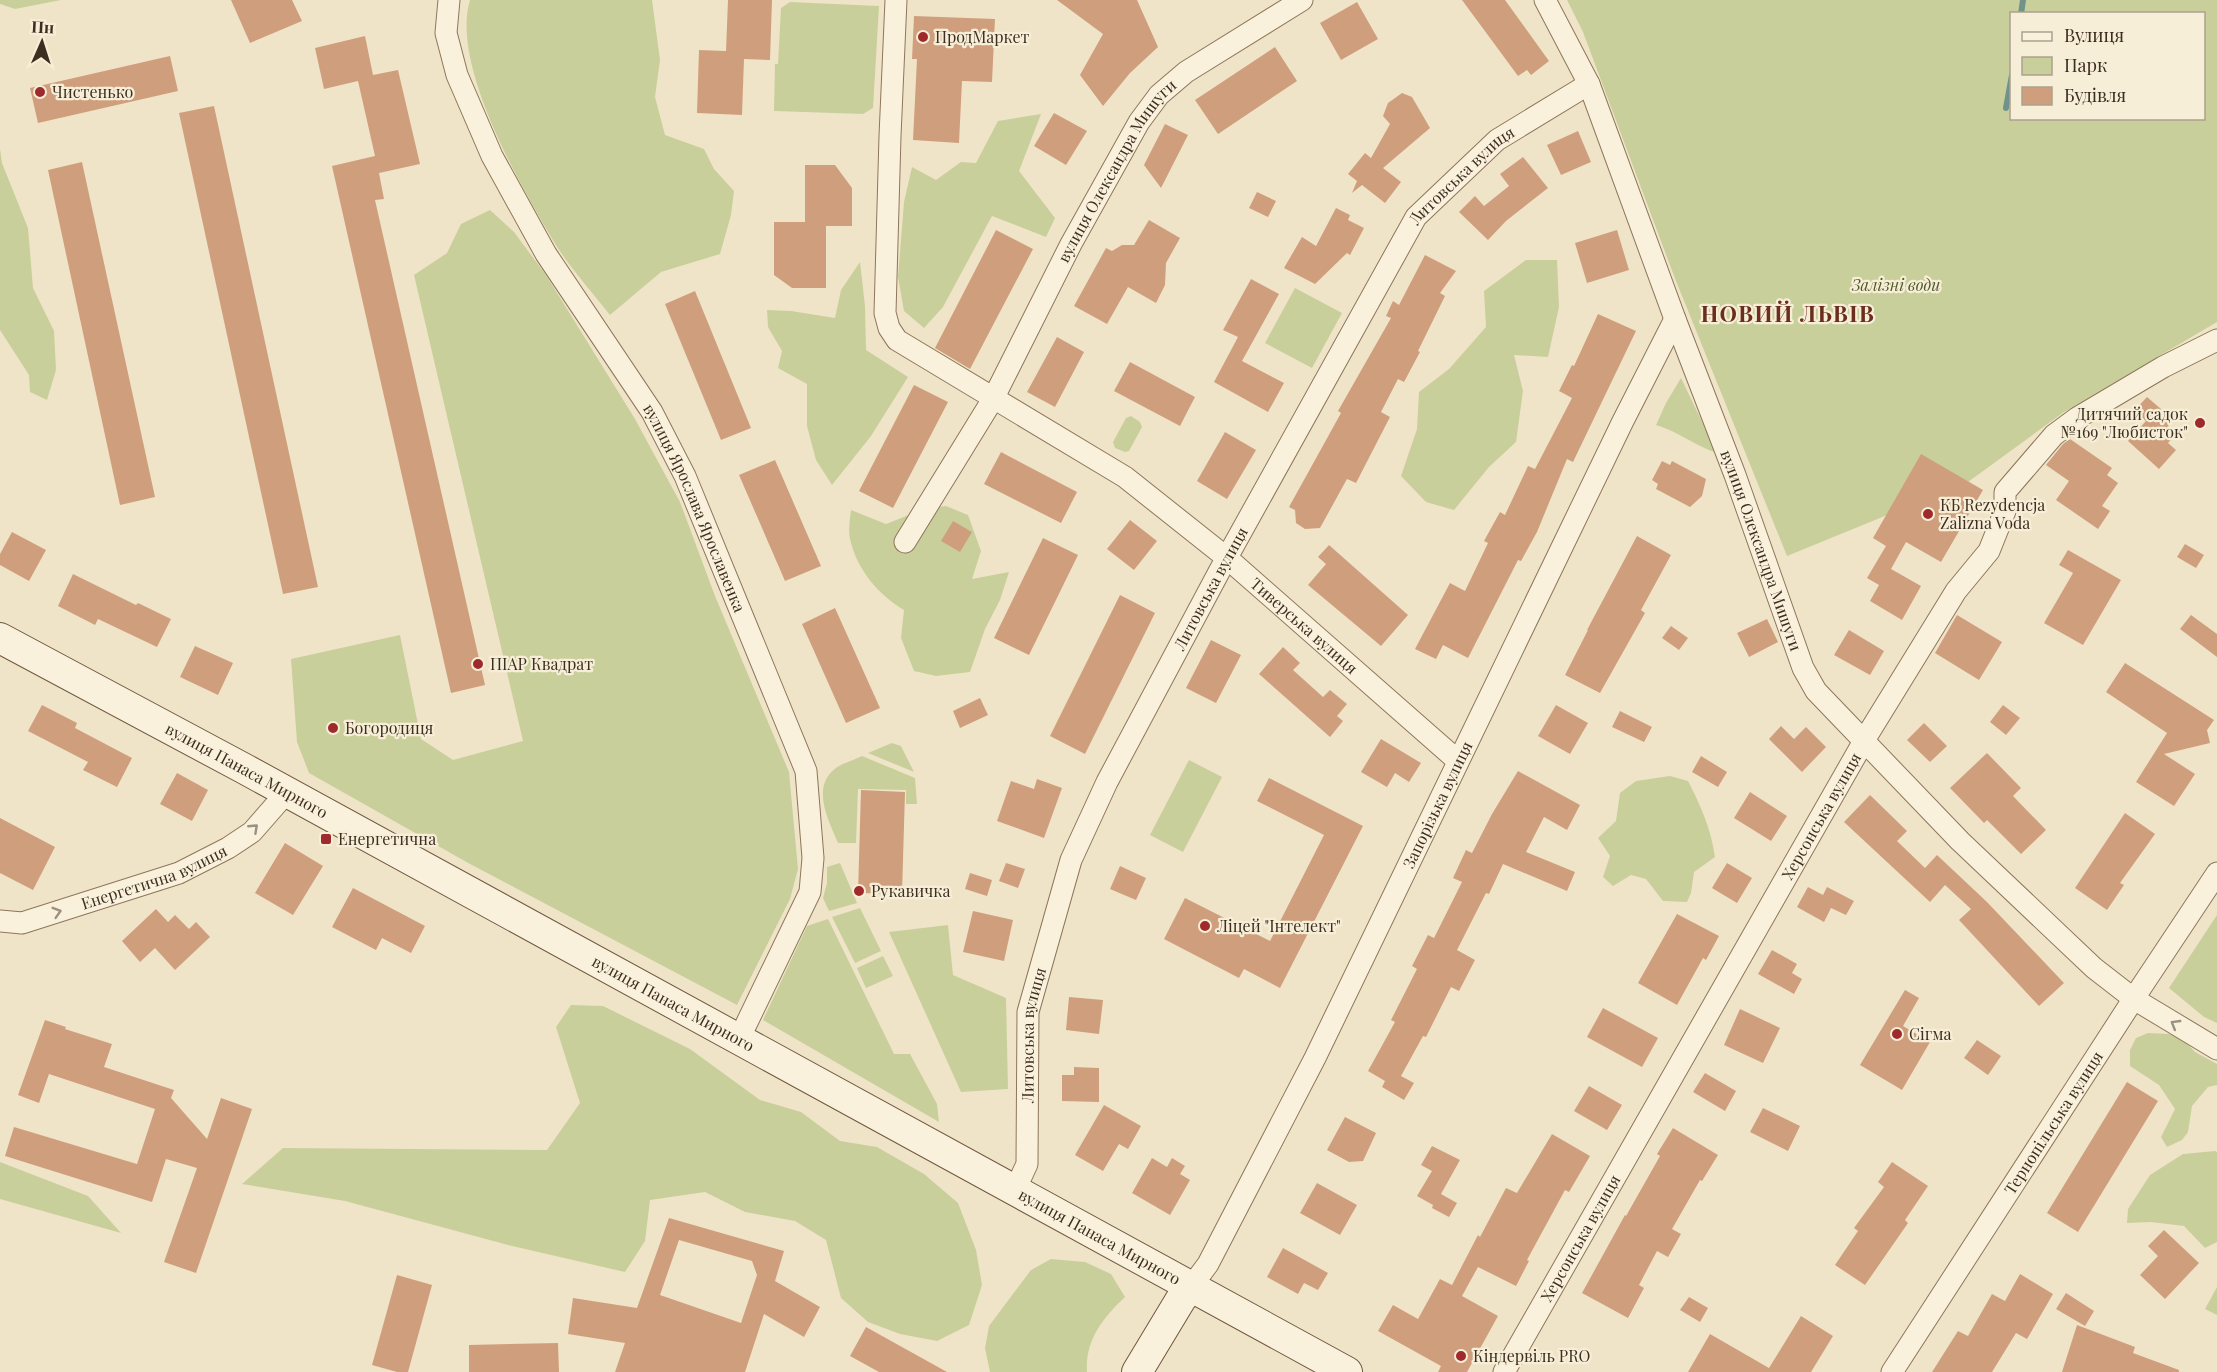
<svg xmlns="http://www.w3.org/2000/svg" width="2217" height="1372" viewBox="0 0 2217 1372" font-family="'Playfair Display',serif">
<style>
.green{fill:#c9cf9b;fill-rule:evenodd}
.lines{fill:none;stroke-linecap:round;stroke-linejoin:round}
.stream{stroke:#6f938a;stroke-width:6}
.building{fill:#cf9f7d;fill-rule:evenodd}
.street-casing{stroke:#8d765c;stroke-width:23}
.secondary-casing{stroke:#6f573f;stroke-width:32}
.street{stroke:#faf1dc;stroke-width:21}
.secondary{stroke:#faf1dc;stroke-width:30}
.oneway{stroke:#9c907e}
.poi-dot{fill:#9e2a2b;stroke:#f7eed8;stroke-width:2}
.labels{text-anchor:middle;stroke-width:4.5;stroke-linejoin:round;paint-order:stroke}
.poi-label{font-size:16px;fill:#3d2e20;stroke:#f7eed8;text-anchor:start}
.street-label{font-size:16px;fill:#3d2e20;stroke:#f7eed8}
.park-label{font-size:16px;font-style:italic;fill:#4d5a26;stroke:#f7eed8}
.district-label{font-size:22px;font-weight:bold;letter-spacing:1.5px;fill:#6b2e1e;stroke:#f7eed8}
</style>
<rect width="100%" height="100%" fill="#f0e4c8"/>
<!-- green -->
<g class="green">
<polygon points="0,0 61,0 15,9 0,4"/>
<path d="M470,0H652L660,60L655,97L665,135L704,149L714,169L734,191L731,215L720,254L661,272L610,315C592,292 570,268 554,242C521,187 450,64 470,0Z"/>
<path d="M1567,0H2217V322L2064,412L1968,482L1787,556L1674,276L1583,32ZM2012,14H2204V118H2012Z"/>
<polygon points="790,2 879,6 873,108 863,114 774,111 775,64 778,64 781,8"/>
<polygon points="1041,114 1019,171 1055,218 1046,237 992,216 943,307 924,328 904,311 898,277 904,202 912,167 936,180 961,162 976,163 998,121"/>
<polygon points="0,149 2,163 28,228 33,288 54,331 56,370 47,400 30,392 29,375 0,330"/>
<polygon points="490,210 514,232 546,275 635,419 680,502 715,596 789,772 798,869 790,899 737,1005 470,864 309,773 297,742 291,659 400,635 421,739 453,760 523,741 414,275 447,253 461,224"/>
<polygon points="1526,260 1557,260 1559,307 1548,357 1514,355 1523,391 1516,442 1489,467 1454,510 1426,502 1401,476 1417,429 1419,392 1449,369 1486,327 1484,291"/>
<polygon points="860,262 865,306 866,350 908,377 871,436 832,485 816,460 807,426 807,384 778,368 782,351 768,327 767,310 791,311 835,318 841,290"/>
<polygon points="1295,288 1342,313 1312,368 1265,343"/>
<path d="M1681,378L1717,453C1695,446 1678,431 1656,425L1666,403Z"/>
<polygon points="1131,416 1140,422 1142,427 1129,451 1125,452 1115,448 1113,442 1126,418"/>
<path d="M946,506L968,515L981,551L972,579L1009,572L1000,600L985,629L970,672L936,676L914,671L901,638L904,610C878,594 857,570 850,539C848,530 850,519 851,510L886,524L924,509Z"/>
<polygon points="892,743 901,746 914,772 868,753"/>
<path d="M862,756L915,778L917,804H906V790L858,789L856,843H838C829,821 810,787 836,768C843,763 854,760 862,756Z"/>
<polygon points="1189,760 1222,777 1183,852 1150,835"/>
<path d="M1670,776L1688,781C1701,806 1711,829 1715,857L1694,872L1691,893L1687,902L1663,901L1646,879L1631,875L1613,886L1603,877L1610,856L1598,838L1616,821L1620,793L1636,781Z"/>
<polygon points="840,863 857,903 829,911 823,898 827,883 827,867"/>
<polygon points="860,908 881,951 855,963 832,917"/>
<polygon points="2217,915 2217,1023 2204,1017 2169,988"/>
<polygon points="828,919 894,1054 910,1054 937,1104 939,1122 763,1020 807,926"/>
<polygon points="948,925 953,975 1006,998 1008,1089 961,1092 889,932"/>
<polygon points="883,956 893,976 866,988 857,968"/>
<polygon points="571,1005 603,1006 690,1049 760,1100 801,1112 840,1141 877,1147 924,1174 958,1203 976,1250 982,1285 969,1325 937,1341 900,1334 868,1322 841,1298 826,1240 795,1221 745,1212 705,1192 650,1200 645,1241 625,1272 512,1246 345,1201 242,1184 283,1148 547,1150 580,1103 556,1027"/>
<polygon points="2148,1033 2169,1034 2183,1039 2195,1052 2217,1064 2217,1085 2208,1087 2192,1106 2188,1132 2182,1140 2167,1147 2161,1137 2175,1109 2159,1085 2130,1066 2130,1050 2136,1038"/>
<polygon points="2215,1151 2217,1152 2217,1242 2205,1248 2184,1226 2151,1222 2127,1223 2128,1209 2150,1175 2183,1154"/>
<polygon points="0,1162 88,1196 121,1233 0,1199"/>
<path d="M1051,1259L1085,1262L1111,1274L1125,1297C1103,1318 1085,1340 1087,1372H990L985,1348L989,1326L1031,1270Z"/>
<polygon points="2217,1287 2217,1315 2205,1309"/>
</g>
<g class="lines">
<!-- stream -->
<g class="stream">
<polyline points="2021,14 2023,0"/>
<polyline points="2006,108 2012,75"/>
</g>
</g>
<!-- building -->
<g class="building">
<polygon points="231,0 292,0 302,21 250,43"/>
<polygon points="728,0 772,0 770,60 744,59 742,115 697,113 699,50 726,51"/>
<polygon points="1057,0 1137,0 1158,47 1130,73 1103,106 1080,75 1103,34"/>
<polygon points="1462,0 1505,0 1549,61 1531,75 1527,70 1518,76"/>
<polygon points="1357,2 1378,39 1341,60 1320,23"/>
<polygon points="914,16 995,19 992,82 962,81 959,143 913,140 917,59 912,59"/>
<polygon points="365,36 373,75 398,70 420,164 379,173 384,199 375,200 485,685 451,693 332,166 375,156 358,81 324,89 315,48"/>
<polygon points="1275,47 1297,81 1218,134 1195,100"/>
<polygon points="170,56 178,91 38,123 30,88"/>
<polygon points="1402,93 1412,97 1430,128 1383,168 1401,182 1385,203 1362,185 1352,193 1357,181 1348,174 1365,153 1371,158 1390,124 1383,116 1388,103"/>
<polygon points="214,106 318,587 283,594 179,113"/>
<polygon points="1054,113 1087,131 1066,165 1034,146"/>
<polygon points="1165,124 1188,135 1161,188 1144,165"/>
<polygon points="1578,131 1591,162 1561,175 1547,145"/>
<polygon points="1523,157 1548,188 1506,221 1488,240 1459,212 1475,196 1484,206 1509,186 1500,174"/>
<polygon points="82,162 155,497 120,505 48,170"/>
<polygon points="805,165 835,165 852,188 852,226 826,226 826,288 792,288 774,275 774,222 805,222"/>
<polygon points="1257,192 1276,201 1268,217 1249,208"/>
<polygon points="1336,208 1350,215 1348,220 1364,228 1350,255 1347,253 1315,284 1284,268 1302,237 1316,246"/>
<polygon points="1149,220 1180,238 1166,263 1165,285 1156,303 1128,287 1107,324 1074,306 1106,248 1112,251 1122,245 1134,245"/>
<polygon points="996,230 1033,249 970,369 935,348"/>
<polygon points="1617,230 1629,270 1587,283 1575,243"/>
<polygon points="1425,255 1456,271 1440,293 1445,296 1418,351 1420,352 1404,382 1398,379 1381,412 1390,417 1356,483 1347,479 1320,528 1305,529 1296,523 1295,510 1289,507 1341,413 1338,411 1391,318 1386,316 1393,301 1399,305"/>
<polygon points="1251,279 1279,294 1242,361 1284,383 1268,412 1214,382 1238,337 1223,330"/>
<polygon points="695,291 751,428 721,440 665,304"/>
<polygon points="1598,314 1636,331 1622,360 1573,462 1567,459 1537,532 1521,561 1518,560 1468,658 1443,645 1436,659 1415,649 1450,583 1465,591 1488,543 1484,541 1500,512 1505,515 1528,466 1535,469 1572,398 1559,391 1572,365 1574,366"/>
<polygon points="1057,337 1084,352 1055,407 1027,392"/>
<polygon points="1130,362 1195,397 1180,426 1114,391"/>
<polygon points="914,385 948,402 893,508 859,491"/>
<polygon points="2147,397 2168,415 2166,417 2172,422 2167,427 2176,434 2168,443 2176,450 2159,469 2128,441 2146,421 2134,411"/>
<polygon points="1225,432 1256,450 1227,499 1197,481"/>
<polygon points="2070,439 2112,468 2107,475 2118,483 2102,506 2110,511 2098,529 2056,500 2069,481 2046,465 2063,444"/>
<polygon points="1001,452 1077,492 1061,523 984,484"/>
<polygon points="1921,454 1983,490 1941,562 1906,542 1891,569 1921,586 1902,620 1870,601 1879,585 1867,578 1886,546 1873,538"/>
<polygon points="775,460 821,566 785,581 739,475"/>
<polygon points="1662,461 1670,465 1672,461 1706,479 1702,496 1690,507 1656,489 1658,484 1652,480"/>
<polygon points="1130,520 1157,541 1134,570 1107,549"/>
<polygon points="953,521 972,532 960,552 941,541"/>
<polygon points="12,532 46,550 29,581 0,565 0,554"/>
<polygon points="1637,536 1671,555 1641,610 1645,613 1600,693 1565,675 1588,630 1587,630"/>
<polygon points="1043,538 1078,555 1029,655 994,638"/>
<polygon points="2185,544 2204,555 2196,568 2177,557"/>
<polygon points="1329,545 1408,615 1381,646 1308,585 1326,564 1318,557"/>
<polygon points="2068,550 2121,580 2083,645 2044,623 2073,573 2059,565"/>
<polygon points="73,574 136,605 138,603 171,619 157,647 98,619 95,625 58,606"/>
<polygon points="1120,595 1155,613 1085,754 1050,736"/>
<polygon points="835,608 880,708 846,723 802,624"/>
<polygon points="1957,615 2002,642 1979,680 1935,653"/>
<polygon points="2191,615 2217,634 2217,657 2180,629"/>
<polygon points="1767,619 1778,642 1749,657 1737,633"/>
<polygon points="1671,626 1688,638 1679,650 1662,638"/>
<polygon points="1849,630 1884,651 1870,675 1834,655"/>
<polygon points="1211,640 1241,655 1216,703 1186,688"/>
<polygon points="195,646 233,663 218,695 180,677"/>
<polygon points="1283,647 1300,663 1293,670 1323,697 1330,690 1347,704 1337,716 1343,721 1330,737 1259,674"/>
<polygon points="2125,663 2214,720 2207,730 2210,743 2164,754 2195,774 2174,806 2136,782 2167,733 2106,692"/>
<polygon points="980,698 988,715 960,728 953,711"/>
<polygon points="42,705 77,723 75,728 132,758 117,787 83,770 88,762 28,731"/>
<polygon points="1556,705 1588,723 1570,754 1538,736"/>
<polygon points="2003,705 2020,718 2006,735 1990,722"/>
<polygon points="1620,711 1652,727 1644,742 1612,727"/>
<polygon points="1924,723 1947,746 1930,762 1907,740"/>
<polygon points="1781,726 1794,739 1806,727 1826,747 1802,772 1769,739"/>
<polygon points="1381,739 1421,763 1409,782 1395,773 1387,787 1361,772"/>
<polygon points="1987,753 2021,788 2013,796 2046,830 2021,854 1987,820 1984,823 1950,788"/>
<polygon points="1701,756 1727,772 1718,787 1692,772"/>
<polygon points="1518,771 1580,805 1567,830 1544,817 1526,852 1575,872 1567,891 1503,864 1489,894 1486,893 1457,950 1475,960 1459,991 1451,987 1426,1037 1423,1036 1401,1076 1414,1083 1404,1100 1382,1087 1385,1081 1368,1071 1395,1022 1391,1020 1417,969 1412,966 1428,935 1434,938 1462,882 1453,878 1466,850 1472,853 1492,814"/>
<polygon points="177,773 208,790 192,821 160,804"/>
<polygon points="1269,778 1363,826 1280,988 1244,969 1239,978 1164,939 1185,898 1270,941 1324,835 1257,801"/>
<polygon points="1037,779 1062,788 1044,838 997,821 1011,781 1034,789"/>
<polygon points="861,790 905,792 902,894 858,893"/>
<polygon points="1750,792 1787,816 1771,841 1734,818"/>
<polygon points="1870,795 1907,831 1897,841 1925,868 1937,855 1987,902 2064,983 2039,1006 1959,920 1971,909 1945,885 1930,902 1844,822"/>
<polygon points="2125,813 2155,834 2120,883 2124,885 2107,910 2075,888"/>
<polygon points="0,818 55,847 33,890 0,873"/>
<polygon points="285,843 323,866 293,915 255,893"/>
<polygon points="1006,863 1025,869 1018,888 999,881"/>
<polygon points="1727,863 1752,878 1737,903 1712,888"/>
<polygon points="1120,866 1146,878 1136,900 1110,889"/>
<polygon points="970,873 992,880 987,896 965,889"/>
<polygon points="1808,887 1823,895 1827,887 1854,901 1846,915 1831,908 1824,922 1797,907"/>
<polygon points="353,888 425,926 411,953 382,938 376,950 332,927"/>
<polygon points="156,909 168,922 175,915 189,929 196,922 210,937 175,970 155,948 140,962 122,941"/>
<polygon points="973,911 1013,920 1004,961 963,952"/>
<polygon points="1677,914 1719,936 1706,960 1703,958 1677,1005 1638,983"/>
<polygon points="1772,950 1797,964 1792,973 1802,979 1794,994 1758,974"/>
<polygon points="1905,990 1919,998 1903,1026 1930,1042 1902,1090 1860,1065"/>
<polygon points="1069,997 1103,1000 1099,1034 1066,1030"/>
<polygon points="1603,1008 1658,1038 1642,1067 1587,1037"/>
<polygon points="1740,1009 1780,1028 1763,1063 1724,1045"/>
<polygon points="45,1020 66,1027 65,1029 112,1044 104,1067 174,1090 171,1098 207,1139 221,1098 252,1109 196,1273 164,1262 197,1168 166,1159 152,1202 5,1156 14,1127 137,1164 155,1109 49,1074 39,1103 18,1095"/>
<polygon points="1977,1040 2001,1056 1988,1075 1964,1058"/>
<polygon points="1074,1067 1099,1068 1099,1102 1062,1101 1062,1075 1074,1075"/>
<polygon points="1705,1073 1736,1091 1725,1111 1693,1092"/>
<polygon points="2127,1082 2158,1101 2078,1232 2047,1213"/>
<polygon points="1589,1086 1622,1105 1607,1130 1574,1111"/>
<polygon points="1104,1105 1141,1126 1128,1149 1119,1144 1103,1171 1075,1155"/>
<polygon points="1763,1108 1800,1126 1788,1151 1750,1132"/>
<polygon points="1345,1117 1376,1133 1363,1161 1349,1162 1327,1150"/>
<polygon points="1673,1128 1718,1155 1702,1181 1700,1180 1672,1229 1681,1234 1668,1257 1657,1251 1639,1285 1644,1288 1628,1318 1582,1293 1625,1215 1626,1216 1660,1156 1657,1154"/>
<polygon points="1552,1134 1590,1156 1569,1192 1565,1190 1527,1260 1529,1261 1516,1286 1478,1267 1462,1296 1498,1316 1467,1372 1438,1372 1441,1366 1378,1331 1393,1305 1418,1319 1440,1279 1452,1285 1478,1235 1480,1237 1506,1188 1517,1193"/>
<polygon points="1432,1146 1460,1160 1441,1194 1457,1203 1449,1217 1432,1208 1433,1205 1417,1196 1432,1171 1421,1165"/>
<polygon points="1152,1158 1167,1167 1172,1158 1185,1166 1180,1174 1190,1180 1170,1215 1132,1193"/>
<polygon points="1892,1162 1928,1186 1905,1220 1908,1223 1865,1285 1835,1265 1858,1231 1854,1228 1884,1187 1878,1182"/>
<polygon points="1317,1183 1357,1205 1340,1235 1300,1213"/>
<path d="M669,1218L784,1251L775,1281L820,1307L804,1337L764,1314L745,1372H615L625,1343L568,1334L573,1298L637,1308ZM679,1240L752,1261L757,1275L741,1323L660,1295Z"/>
<polygon points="2164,1230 2199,1263 2165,1299 2140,1275 2158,1256 2148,1246"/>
<polygon points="1283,1248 1328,1273 1318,1290 1304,1283 1298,1294 1267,1277"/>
<polygon points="2020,1274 2053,1294 2027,1339 2016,1333 1992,1372 1932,1372 1958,1331 1968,1336 1992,1294 2005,1301"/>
<polygon points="397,1275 432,1285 408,1372 397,1372 372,1365"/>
<polygon points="2066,1293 2094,1311 2085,1326 2056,1309"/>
<polygon points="1689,1297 1708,1308 1700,1322 1680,1310"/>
<polygon points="1801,1316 1833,1336 1811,1372 1688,1372 1710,1334 1769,1368"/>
<polygon points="2077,1325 2135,1347 2133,1353 2179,1370 2179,1372 2062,1372"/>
<polygon points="866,1327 947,1372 879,1372 850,1356"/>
<polygon points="558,1343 559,1372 469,1372 469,1345"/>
</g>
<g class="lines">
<defs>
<g id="street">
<path id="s1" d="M449,0L446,33L457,75L492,156L546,254L652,412L685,476L806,771L813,858L810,892L739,1039"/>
<path id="s2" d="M896,0L890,136L885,313L889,328L897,340L1125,477L1227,558L1458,761"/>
<path id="s3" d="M1545,0L1589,84L1675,319L1735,475L1803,668L1816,691L1960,841L2094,968L2134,999L2217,1049"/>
<path id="s4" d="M905,542L993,399L1071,244L1139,122L1159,95L1186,72L1302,0"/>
<path id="s5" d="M0,921L22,923L179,873L228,848L252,832L287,792"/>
<path id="s6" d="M1015,1190L1027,1164L1028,1012L1071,860L1107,782L1220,570L1416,217L1497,140L1589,84"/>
<path id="s7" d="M1191,1287L1208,1264L1315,1058L1623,421L1675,319"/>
<path id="s8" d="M1504,1372L1868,734L1956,591L1989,551L2005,511V492L2054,435L2077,418L2163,367L2217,340"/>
<path id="s9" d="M1892,1372L2140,989L2217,873"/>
</g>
<g id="secondary">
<path id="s10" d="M0,638L243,768L1347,1372"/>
<polyline points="1137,1372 1181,1299 1191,1287"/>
</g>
</defs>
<!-- street casing -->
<use href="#street" class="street-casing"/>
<!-- secondary casing -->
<use href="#secondary" class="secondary-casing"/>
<!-- street -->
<use href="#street" class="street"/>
<!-- secondary -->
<use href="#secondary" class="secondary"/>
</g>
<!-- one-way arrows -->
<defs><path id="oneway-chevron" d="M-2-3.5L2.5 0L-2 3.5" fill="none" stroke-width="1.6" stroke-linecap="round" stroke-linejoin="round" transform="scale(1.5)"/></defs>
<g class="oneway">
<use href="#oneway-chevron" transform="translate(254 828) rotate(-43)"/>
<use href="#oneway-chevron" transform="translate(57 912) rotate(-17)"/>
<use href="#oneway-chevron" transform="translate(2175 1024) rotate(-149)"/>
</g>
<!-- markers -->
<g class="poi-dot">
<circle cx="923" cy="37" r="6"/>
<circle cx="40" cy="92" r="6"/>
<circle cx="2200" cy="423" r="6"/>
<circle cx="1928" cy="514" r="6"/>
<circle cx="478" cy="664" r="6"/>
<circle cx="333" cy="728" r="6"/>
<rect x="320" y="833" width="12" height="12" rx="3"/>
<circle cx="859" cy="891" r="6"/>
<circle cx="1205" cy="926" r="6"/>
<circle cx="1897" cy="1034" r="6"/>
<circle cx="1461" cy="1356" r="6"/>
</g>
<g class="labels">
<!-- poi labels -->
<g class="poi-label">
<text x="935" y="43">ПродМаркет</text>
<text x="52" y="98">Чистенько</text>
<text x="2188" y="420" text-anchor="end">Дитячий садок<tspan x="2188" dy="18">№169 "Любисток"</tspan></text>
<text x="1940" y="511">КБ Rezydencja<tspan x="1940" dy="18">Zalizna Voda</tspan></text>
<text x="490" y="670">ПІАР Квадрат</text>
<text x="345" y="734">Богородиця</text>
<text x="338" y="845">Енергетична</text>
<text x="871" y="897">Рукавичка</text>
<text x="1217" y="932">Ліцей "Інтелект"</text>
<text x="1909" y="1040">Сігма</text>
<text x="1473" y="1362">Кіндервіль PRO</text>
</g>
<!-- street labels -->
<g class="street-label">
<text dy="6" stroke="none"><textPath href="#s4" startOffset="428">вулиця Олександра Мишуги</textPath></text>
<text dy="6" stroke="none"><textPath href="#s6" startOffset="1130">Литовська вулиця</textPath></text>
<text dy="6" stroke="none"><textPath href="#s1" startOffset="572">вулиця Ярослава Ярославенка</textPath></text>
<text dy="6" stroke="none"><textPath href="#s3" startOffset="592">вулиця Олександра Мишуги</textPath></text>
<text dy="6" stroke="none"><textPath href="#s6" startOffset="644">Литовська вулиця</textPath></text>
<text dy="6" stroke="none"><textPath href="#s2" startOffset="842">Тиверська вулиця</textPath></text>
<text dy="6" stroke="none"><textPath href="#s10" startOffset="280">вулиця Панаса Мирного</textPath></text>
<text dy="6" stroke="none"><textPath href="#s7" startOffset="542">Запорізька вулиця</textPath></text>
<text dy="6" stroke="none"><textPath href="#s8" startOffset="640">Херсонська вулиця</textPath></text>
<text dy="6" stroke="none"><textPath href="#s5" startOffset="162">Енергетична вулиця</textPath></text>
<text dy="6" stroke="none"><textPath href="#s10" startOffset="766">вулиця Панаса Мирного</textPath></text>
<text dy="6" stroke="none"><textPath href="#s6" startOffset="158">Литовська вулиця</textPath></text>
<text dy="6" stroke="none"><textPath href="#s9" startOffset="297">Тернопільська вулиця</textPath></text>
<text dy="6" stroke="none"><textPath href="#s10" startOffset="1252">вулиця Панаса Мирного</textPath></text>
<text dy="6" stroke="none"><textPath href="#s8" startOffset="154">Херсонська вулиця</textPath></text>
</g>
<!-- park labels -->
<g class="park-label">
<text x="1896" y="291">Залізні води</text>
</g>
<!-- district labels -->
<g class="district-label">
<text x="1788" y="322">НОВИЙ ЛЬВІВ</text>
</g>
</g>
<!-- legend -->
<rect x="2010" y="12" width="195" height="108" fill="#f7eed8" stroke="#ada18e" stroke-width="1.5"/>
<rect x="2022" y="32" width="30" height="9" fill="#faf1dc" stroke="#ada18e" stroke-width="1.5"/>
<text x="2064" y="42" font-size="18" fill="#3d2e20">Вулиця</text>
<rect x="2022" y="57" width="30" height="18" fill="#c9cf9b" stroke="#ada18e" stroke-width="1.5"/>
<text x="2064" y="72" font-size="18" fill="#3d2e20">Парк</text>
<rect x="2022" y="87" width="30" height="18" fill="#cf9f7d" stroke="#ada18e" stroke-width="1.5"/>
<text x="2064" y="102" font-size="18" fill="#3d2e20">Будівля</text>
<!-- north arrow -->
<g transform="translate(42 42) rotate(3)" stroke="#f7eed8" stroke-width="4.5" paint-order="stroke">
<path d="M0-4.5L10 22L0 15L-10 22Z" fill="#3d2e20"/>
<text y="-9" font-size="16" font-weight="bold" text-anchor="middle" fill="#3d2e20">Пн</text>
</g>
</svg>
